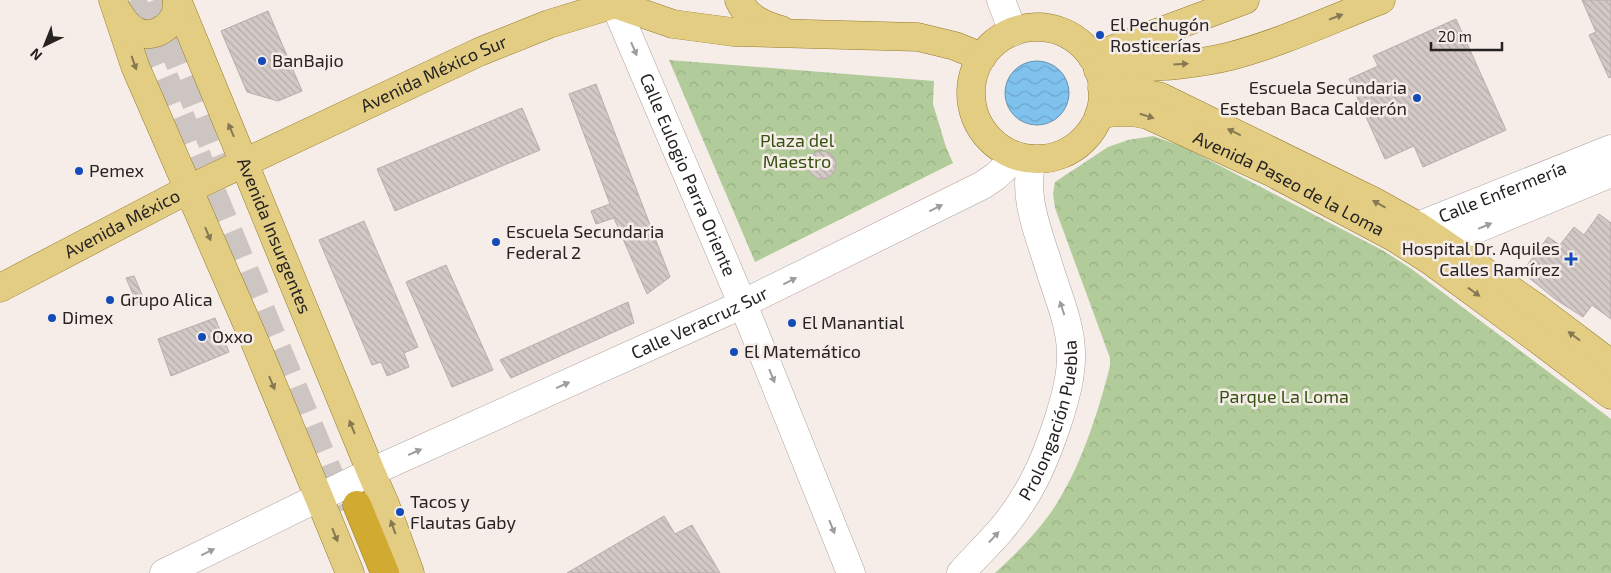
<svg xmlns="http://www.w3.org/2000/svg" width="1611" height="573" viewBox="0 0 1611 573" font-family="'Exo 2',sans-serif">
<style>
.park{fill:url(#park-crowns)}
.water{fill:url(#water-waves);stroke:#6592b1}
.building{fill:url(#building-back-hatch);stroke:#b7aeab}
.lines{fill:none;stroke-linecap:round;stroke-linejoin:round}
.highway-tunnel{stroke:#cdc5c1;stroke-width:28;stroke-dasharray:28 14;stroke-linecap:butt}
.minor-casing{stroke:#aca39f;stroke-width:29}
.major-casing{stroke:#967b2c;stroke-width:29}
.highway-casing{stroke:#967b2c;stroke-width:29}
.minor{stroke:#fff;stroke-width:28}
.major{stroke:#e3cd83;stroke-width:28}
.highway{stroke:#d1ab31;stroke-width:28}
.oneway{fill:#857852}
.oneway2{fill:#9e9c9c}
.poi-dot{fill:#134cb8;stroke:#f6ede9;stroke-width:2}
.labels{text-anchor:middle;stroke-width:5;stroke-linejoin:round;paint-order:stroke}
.poi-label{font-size:18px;fill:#272322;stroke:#f6ede9;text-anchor:start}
.street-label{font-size:18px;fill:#272322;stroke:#f6ede9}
.park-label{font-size:18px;fill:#355210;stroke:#f6ede9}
</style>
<defs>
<pattern id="park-crowns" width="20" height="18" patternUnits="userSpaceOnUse" patternTransform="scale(1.25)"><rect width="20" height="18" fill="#b1cc9a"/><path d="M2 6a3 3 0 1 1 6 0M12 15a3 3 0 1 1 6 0" fill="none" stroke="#98af84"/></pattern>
<pattern id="water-waves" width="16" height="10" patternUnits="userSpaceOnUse" patternTransform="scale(1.25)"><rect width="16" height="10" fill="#7fc2ee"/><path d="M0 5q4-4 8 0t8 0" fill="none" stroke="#6ea6cc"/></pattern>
<pattern id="building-back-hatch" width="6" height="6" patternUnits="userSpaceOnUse" patternTransform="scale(1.25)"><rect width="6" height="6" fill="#d3c9c6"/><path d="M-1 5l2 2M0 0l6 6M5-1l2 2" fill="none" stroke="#b5acaa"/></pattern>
</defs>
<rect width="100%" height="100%" fill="#f6ede9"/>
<!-- park -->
<g class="park">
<polygon points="669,60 934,81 933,104 946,147 953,163 755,262"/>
<path d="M1153,136L1184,147L1384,251L1413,270L1611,419V573H995C1019,551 1044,526 1060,498C1083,460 1099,409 1110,366V358L1055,208L1053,194L1055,182L1108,147L1128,140Z"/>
</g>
<!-- water -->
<circle class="water" cx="1037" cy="93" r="32"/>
<!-- building -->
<g class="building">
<polygon points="1582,0 1611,0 1611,77 1609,78 1589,35 1596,32"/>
<polygon points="268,11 302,91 278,101 247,92 221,31"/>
<polygon points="1456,19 1506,130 1423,167 1414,146 1385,159 1349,79 1378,66 1373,56"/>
<polygon points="596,84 670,277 647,294 614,218 596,224 591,211 610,204 569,94"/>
<polygon points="522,108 540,150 395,211 377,169"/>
<circle cx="822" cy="165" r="14"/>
<polygon points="1599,214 1611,223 1611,319 1592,305 1583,317 1555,299 1522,272 1548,237 1560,245 1574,227 1584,235"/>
<polygon points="364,221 418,347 404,353 409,367 387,376 381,362 372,365 319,240"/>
<polygon points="446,265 493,370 452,387 406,282"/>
<polygon points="134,276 146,304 138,306 126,278"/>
<polygon points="628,302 634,323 511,378 500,360"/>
<polygon points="215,318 229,352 171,376 158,339"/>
<polygon points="664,516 675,534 692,525 720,573 567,573"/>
</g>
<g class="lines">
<!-- highway-tunnel -->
<g class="highway-tunnel">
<polyline points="132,0 344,510"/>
<polyline points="154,0 220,162"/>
</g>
<defs>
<g id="minor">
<path id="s1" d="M613,0L751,324L851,573"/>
<polyline points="1001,0 1013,32"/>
<path id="s2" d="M1399,235L1418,226L1611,149"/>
<polyline points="1432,260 1443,243 1611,173"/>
<path id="s3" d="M164,573L371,472L728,311L983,185L996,176L1017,156"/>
<path id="s4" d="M961,573C973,559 987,546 1000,531C1029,497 1044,464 1058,421C1065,399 1072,375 1071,351C1070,323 1058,296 1050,270C1039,234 1022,197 1032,159"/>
</g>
<g id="major">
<polyline points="113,0 135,66 255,342 350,573"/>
<path id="s5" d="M177,0L371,472L385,504L410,573"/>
<path d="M739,0C746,18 764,25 781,30"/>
<polyline points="615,4 673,24 733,32 918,37 955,46 982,57"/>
<path d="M118,12C122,18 127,26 134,30C149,41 171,29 176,12C177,8 176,4 177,0"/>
<circle cx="1037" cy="93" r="66"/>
<polyline points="1092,57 1245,0"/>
<path d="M1098,70C1142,67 1187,67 1231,56C1281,43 1332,19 1381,0"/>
<polyline points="1102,88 1120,88 1161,97 1373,201 1418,226 1443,243 1537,308 1611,364"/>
<path id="s6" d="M1099,115C1116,111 1131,111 1148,115L1271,172L1395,238L1431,261L1544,344L1611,395"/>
<path id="s7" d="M0,288L189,189L479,52L549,24L628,0"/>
</g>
<polyline id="highway" points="357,505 385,573"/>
</defs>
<!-- minor casing -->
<use href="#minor" class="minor-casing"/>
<!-- major casing -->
<use href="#major" class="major-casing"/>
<!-- highway casing -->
<use href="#highway" class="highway-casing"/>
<!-- minor -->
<use href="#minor" class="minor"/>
<!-- major -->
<use href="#major" class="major"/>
<!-- highway -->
<use href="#highway" class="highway"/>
</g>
<!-- one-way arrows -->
<defs><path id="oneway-solid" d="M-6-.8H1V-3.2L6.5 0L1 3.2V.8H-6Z" transform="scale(1.25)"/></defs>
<g class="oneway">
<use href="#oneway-solid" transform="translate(1336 17) rotate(-21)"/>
<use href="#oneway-solid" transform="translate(134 63) rotate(71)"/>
<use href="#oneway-solid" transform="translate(1181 64) rotate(-4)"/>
<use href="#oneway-solid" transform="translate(1147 116) rotate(17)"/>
<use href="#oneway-solid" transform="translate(231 130) rotate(-113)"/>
<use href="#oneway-solid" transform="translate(1234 132) rotate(-154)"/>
<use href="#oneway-solid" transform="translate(1379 204) rotate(-151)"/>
<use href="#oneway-solid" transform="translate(208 234) rotate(67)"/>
<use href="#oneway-solid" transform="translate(1474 292) rotate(36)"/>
<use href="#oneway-solid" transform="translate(1574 336) rotate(-143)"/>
<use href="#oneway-solid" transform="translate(272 383) rotate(67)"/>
<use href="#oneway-solid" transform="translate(352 427) rotate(-112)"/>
<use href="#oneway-solid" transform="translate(393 527) rotate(-110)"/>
<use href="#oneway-solid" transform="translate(335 535) rotate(68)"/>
</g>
<g class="oneway2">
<use href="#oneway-solid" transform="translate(634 49) rotate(67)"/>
<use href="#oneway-solid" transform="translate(936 208) rotate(-27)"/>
<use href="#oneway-solid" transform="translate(1485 226) rotate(-23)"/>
<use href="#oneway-solid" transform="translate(790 281) rotate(-27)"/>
<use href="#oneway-solid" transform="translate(1062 308) rotate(-108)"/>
<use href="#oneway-solid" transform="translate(772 376) rotate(68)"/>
<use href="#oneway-solid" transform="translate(563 385) rotate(-24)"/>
<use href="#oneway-solid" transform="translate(415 452) rotate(-24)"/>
<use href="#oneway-solid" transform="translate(832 527) rotate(68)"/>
<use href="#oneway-solid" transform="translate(994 537) rotate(-47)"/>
<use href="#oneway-solid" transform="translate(208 552) rotate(-26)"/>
</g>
<!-- markers -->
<g class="poi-dot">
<circle cx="1100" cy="35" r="5"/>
<circle cx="262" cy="61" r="5"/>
<circle cx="1417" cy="98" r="5"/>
<circle cx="79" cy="171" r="5"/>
<circle cx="496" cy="242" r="5"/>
<path d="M1568.5 251.5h5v5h5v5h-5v5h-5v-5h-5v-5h5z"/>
<circle cx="110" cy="300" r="5"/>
<circle cx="52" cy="318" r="5"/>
<circle cx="792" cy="323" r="5"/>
<circle cx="202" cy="337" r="5"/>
<circle cx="734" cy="352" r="5"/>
<circle cx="400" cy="512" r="5"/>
</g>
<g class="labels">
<!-- poi labels -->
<g class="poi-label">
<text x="1110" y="31">El Pechugón<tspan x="1110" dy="21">Rosticerías</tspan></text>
<text x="272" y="67">BanBajio</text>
<text x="1407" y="94" text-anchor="end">Escuela Secundaria<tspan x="1407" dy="21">Esteban Baca Calderón</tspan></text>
<text x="89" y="177">Pemex</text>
<text x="506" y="238">Escuela Secundaria<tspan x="506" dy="21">Federal 2</tspan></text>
<text x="1560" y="255" text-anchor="end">Hospital Dr. Aquiles<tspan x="1560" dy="21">Calles Ramírez</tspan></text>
<text x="120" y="306">Grupo Alica</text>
<text x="62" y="324">Dimex</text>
<text x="802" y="329">El Manantial</text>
<text x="212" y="343">Oxxo</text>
<text x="744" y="358">El Matemático</text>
<text x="410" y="508">Tacos y<tspan x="410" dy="21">Flautas Gaby</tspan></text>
</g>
<!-- street labels -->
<g class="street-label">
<text dy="6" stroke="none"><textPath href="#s7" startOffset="484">Avenida México Sur</textPath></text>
<text dy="6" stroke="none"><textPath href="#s1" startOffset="190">Calle Eulogio Parra Oriente</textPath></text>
<text dy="6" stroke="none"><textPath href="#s6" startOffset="206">Avenida Paseo de la Loma</textPath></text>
<text dy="6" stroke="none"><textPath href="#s2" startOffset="112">Calle Enfermería</textPath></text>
<text dy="6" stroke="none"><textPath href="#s7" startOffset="138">Avenida México</textPath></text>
<text dy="6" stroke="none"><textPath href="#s5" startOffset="255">Avenida Insurgentes</textPath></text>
<text dy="6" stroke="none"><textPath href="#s3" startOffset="591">Calle Veracruz Sur</textPath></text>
<text dy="6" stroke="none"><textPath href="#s4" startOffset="181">Prolongación Puebla</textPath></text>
</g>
<!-- park labels -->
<g class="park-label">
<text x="797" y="147">Plaza del<tspan x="797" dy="21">Maestro</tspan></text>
<text x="1284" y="403">Parque La Loma</text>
</g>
</g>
<!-- north arrow -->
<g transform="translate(45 45) rotate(223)" stroke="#f6ede9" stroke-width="4" paint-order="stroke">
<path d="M0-4L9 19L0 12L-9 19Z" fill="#272322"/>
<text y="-8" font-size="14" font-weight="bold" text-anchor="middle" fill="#272322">N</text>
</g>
<!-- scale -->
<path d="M1431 42v8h71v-8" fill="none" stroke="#272322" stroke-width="2.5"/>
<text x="1438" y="42" font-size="15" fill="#272322" stroke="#f6ede9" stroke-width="4" paint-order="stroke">20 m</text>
</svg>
